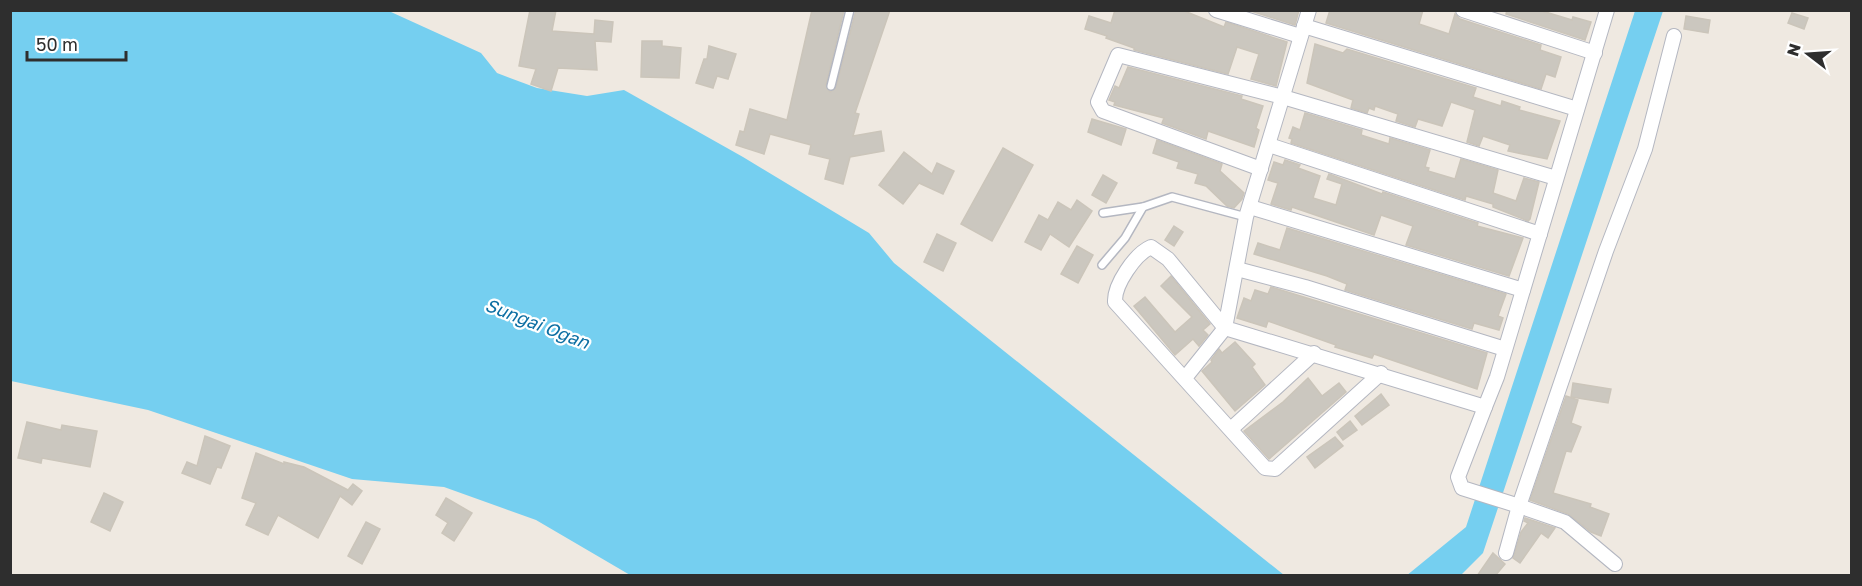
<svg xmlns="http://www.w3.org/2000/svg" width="1862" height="586" viewBox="0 0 1862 586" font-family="'Golos Text',sans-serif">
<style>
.water{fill:#75cff0}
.building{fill:#cbc7bf;stroke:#cbc5ba;stroke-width:1.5}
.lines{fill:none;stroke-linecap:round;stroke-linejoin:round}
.lane-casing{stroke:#b4b7c1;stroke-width:10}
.street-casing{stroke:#b4b7c1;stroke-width:16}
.lane{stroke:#fff;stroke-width:7}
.street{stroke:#fff;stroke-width:14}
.labels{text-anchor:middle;stroke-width:4.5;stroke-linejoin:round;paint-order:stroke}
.water-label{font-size:18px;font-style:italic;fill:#0d6fa3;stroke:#fff}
</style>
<rect width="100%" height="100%" fill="#efe9e1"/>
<!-- water -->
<g class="water">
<polygon points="11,11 391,12 481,53 497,73 537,88 587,96 624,90 743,157 869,233 894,263 1284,575 630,575 536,520 444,487 352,479 148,410 11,381"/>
<polygon points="1635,11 1663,11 1483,553 1461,575 1406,576 1466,527"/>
</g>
<!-- building -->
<g class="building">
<polygon points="530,10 556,10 552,31 594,34 595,20 613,22 611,42 595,41 597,70 558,68 551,91 531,84 536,69 519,66"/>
<polygon points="812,10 844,10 826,85 830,92 836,87 856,10 890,10 855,113 859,114 853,136 881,131 884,151 850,157 843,184 825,179 830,159 809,154 811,145 770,134 764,154 736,145 740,131 744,132 750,109 787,120"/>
<polygon points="1115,10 1182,10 1224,27 1226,22 1287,42 1276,86 1251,79 1259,54 1237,47 1228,74 1134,50 1134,48 1106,38 1107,36 1085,29 1089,16 1111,23"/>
<polygon points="1248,10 1299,10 1295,25"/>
<polygon points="1330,10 1423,10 1419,24 1449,34 1455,14 1460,19 1541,45 1540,50 1561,57 1555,77 1546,74 1541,89 1326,23"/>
<polygon points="1507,10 1539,10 1572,20 1573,17 1591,22 1585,40 1506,14"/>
<polygon points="1792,13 1808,18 1804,29 1788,23"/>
<polygon points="1686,16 1710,20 1708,33 1684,29"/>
<polygon points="642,41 662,41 662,46 681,48 679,78 641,77"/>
<polygon points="1315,44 1343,53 1347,49 1476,88 1473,97 1501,106 1502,101 1520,107 1519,110 1560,121 1547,159 1508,151 1510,145 1483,136 1479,146 1467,142 1475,110 1451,102 1442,126 1418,119 1415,127 1396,121 1398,114 1375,106 1374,110 1369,108 1367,113 1351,108 1353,100 1307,83"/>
<polygon points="709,46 736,54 728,79 717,76 713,88 696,83 704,59 707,59"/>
<polygon points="1128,67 1242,96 1241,99 1263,106 1256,128 1259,130 1254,147 1208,131 1206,139 1162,123 1164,118 1114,105 1115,102 1109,100 1115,86 1119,88"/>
<polygon points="1305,113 1362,130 1361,135 1389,144 1390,138 1430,150 1425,167 1429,168 1428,171 1455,179 1461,159 1498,170 1493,193 1516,201 1524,178 1539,182 1530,219 1528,221 1493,207 1493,204 1466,196 1465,200 1291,143 1292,139 1289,138 1293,127 1300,130"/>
<polygon points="1092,119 1126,129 1121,145 1088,132"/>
<polygon points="1157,140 1222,164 1220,171 1244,193 1242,199 1234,208 1227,206 1206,186 1195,183 1198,174 1177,168 1179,162 1153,153"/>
<polygon points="1003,148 1033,165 992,241 961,224"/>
<polygon points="904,152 932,174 937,163 954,171 943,194 919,183 903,204 879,185"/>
<polygon points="1285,160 1300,165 1298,168 1320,176 1313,198 1336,205 1342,184 1327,179 1329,174 1382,194 1383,192 1459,217 1478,223 1477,226 1523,238 1509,276 1406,245 1413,226 1381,215 1374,235 1292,207 1291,210 1271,204 1278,183 1268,180 1274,162 1283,165"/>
<polygon points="1103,175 1117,183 1106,203 1092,195"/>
<polygon points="1077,200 1092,211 1069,247 1050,234 1041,250 1025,242 1039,215 1048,220 1058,202 1071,210"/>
<polygon points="1174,226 1183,232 1174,246 1165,240"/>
<polygon points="1287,228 1506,294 1498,316 1503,318 1499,330 1474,323 1472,329 1345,290 1347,284 1327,276 1254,254 1258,243 1280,250"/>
<polygon points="937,234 956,243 943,271 924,262"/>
<polygon points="1077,246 1093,255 1078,283 1061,274"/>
<polygon points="1171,276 1210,324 1203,330 1208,335 1199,346 1193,339 1175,355 1134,306 1145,297 1175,332 1192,317 1161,286"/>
<polygon points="1271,287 1487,353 1477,389 1374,354 1372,358 1335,347 1336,345 1268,321 1266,327 1237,318 1244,298 1251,301 1255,290 1268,294"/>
<polygon points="1235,342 1255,364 1252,367 1265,385 1235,411 1202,371 1212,362 1211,360 1219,349 1222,353"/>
<polygon points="1308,378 1322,396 1339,383 1346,392 1269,459 1244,431 1283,402"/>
<polygon points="1573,383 1611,389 1608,403 1571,397"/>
<polygon points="1381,394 1389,405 1362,425 1355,416"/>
<polygon points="1566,396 1578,400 1571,423 1581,427 1571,452 1566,451 1553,493 1591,504 1590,507 1609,514 1601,536 1591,532 1568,514 1530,500"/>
<polygon points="1350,421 1357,430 1343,440 1337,432"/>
<polygon points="27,422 61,430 62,425 97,431 90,467 42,458 41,463 18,458"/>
<polygon points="205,436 230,446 221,468 217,467 210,484 182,473 187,462 197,466"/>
<polygon points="1335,437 1343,446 1315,468 1307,457"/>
<polygon points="256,453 284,464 284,462 304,467 348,490 353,484 362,491 352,505 340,496 318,538 278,515 268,535 246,525 256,503 242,498"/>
<polygon points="104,493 123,502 110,531 91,522"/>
<polygon points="446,498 472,513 454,541 442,533 448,523 436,515"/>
<polygon points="1525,518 1555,528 1548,538 1541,533 1520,563 1513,558 1521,532 1528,523 1524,521"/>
<polygon points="366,522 380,529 362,564 348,556"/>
<polygon points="1493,553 1505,564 1495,576 1477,576"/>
</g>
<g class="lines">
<defs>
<g id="lane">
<polyline points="831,86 850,10"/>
<polyline points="1103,213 1143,207"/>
<polyline points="1102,265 1125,238 1143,207 1172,197 1246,217"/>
</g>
<g id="street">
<polyline points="1216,10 1300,36"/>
<polyline points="1309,10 1246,217 1225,328 1485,407 1497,377 1607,10"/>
<polyline points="1463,10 1595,53"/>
<polyline points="1304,26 1577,109"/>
<polyline points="1269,145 1540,234"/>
<polyline points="1261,169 1103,111 1098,102 1118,55 1283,97 1556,178"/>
<polyline points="1250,207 1523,290"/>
<polyline points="1237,269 1305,287 1505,349"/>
<path d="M1185,378L1225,328L1168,259L1151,247C1135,254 1114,285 1115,302L1265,468L1275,469L1381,373"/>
<polyline points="1485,407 1458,477 1462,488 1519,506 1606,251 1645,149 1674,36"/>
<polyline points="1231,429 1314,353"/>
<polyline points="1506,553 1519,506 1565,522 1615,564"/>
</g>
</defs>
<!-- lane casing -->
<use href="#lane" class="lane-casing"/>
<!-- street casing -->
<use href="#street" class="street-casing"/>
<!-- lane -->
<use href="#lane" class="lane"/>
<!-- street -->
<use href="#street" class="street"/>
</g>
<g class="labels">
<!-- water labels -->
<g class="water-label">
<text transform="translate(537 324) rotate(21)" y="6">Sungai Ogan</text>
</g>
</g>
<!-- border -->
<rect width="1862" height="586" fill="none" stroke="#2e2e2e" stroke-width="24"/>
<!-- north arrow -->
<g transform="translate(1808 54) rotate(287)" stroke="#ffffff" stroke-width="4.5" paint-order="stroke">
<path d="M0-4.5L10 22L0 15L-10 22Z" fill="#2e2e2e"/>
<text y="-9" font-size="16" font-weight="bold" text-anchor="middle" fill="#2e2e2e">N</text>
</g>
<!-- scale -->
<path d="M27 51v9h99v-9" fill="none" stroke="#2e2e2e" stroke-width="3"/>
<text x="36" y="51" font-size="18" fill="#2e2e2e" stroke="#ffffff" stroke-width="4.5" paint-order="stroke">50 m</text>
</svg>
